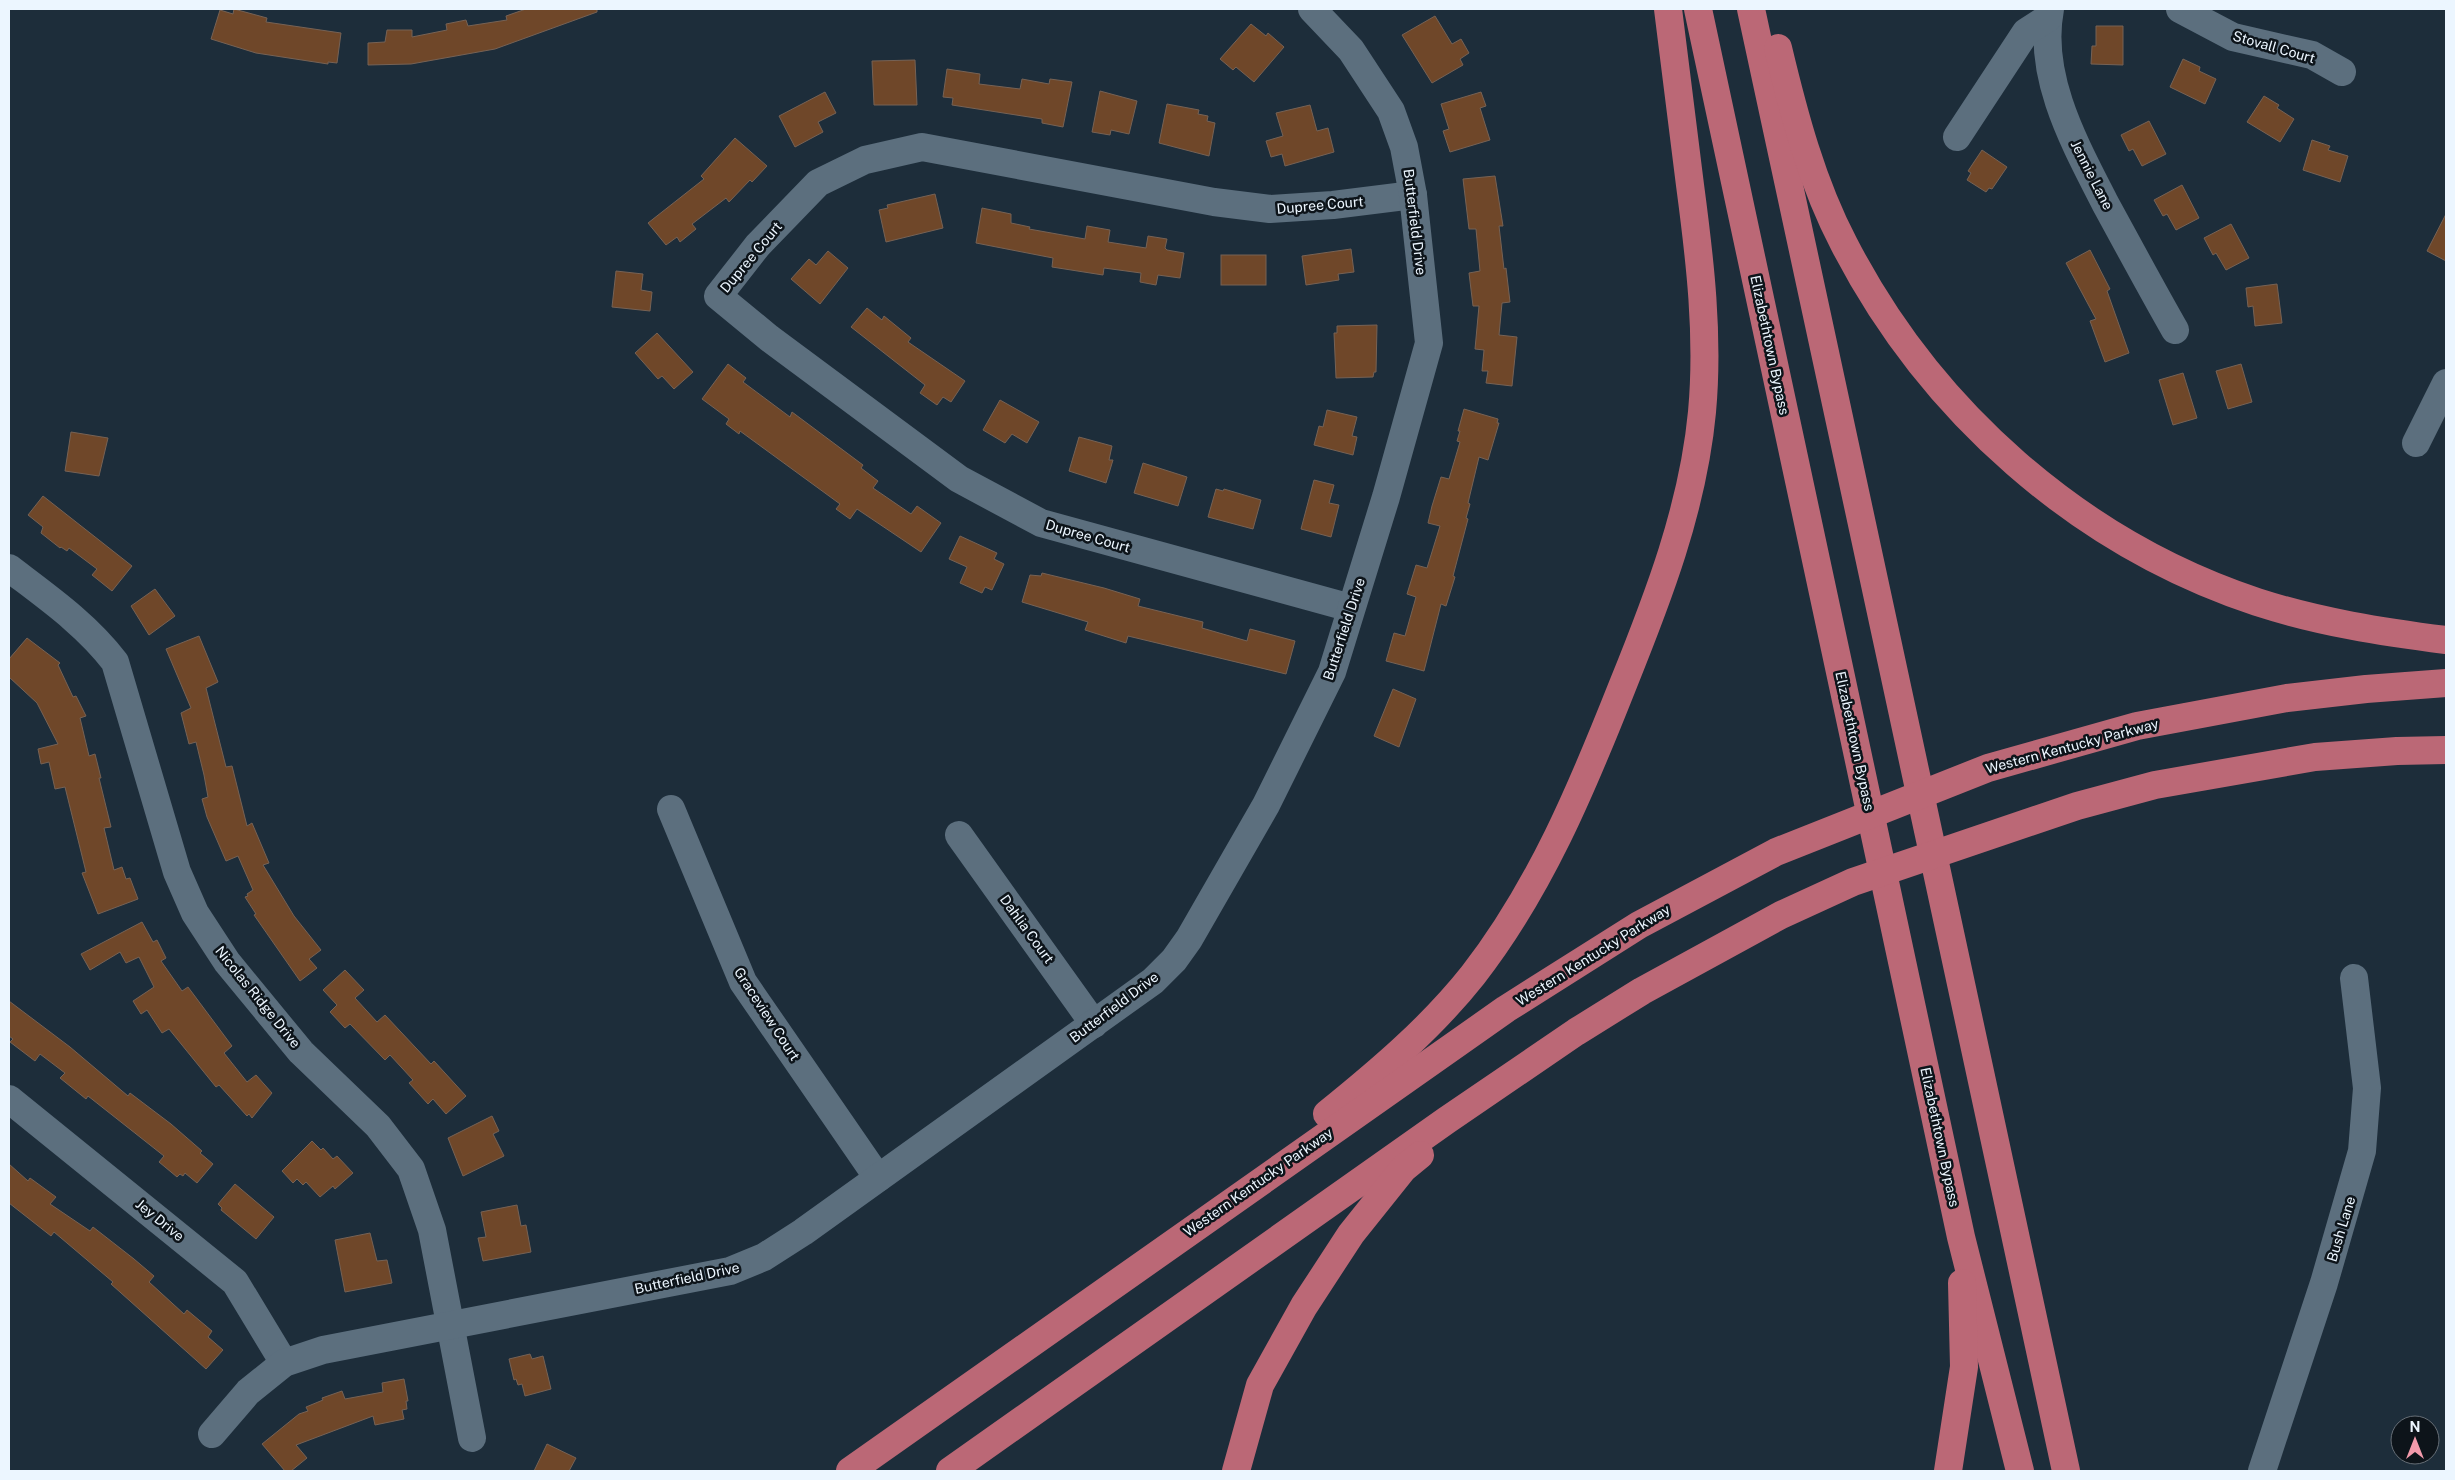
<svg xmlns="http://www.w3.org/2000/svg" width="2455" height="1480" viewBox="0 0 2455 1480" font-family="'Public Sans',sans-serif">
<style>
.building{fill:#6f4729;stroke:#766255}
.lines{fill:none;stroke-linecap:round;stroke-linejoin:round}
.minor{stroke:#5c6f7e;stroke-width:28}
.highway{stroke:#bb6876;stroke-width:28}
.labels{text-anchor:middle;stroke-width:5;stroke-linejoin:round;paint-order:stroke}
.street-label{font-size:14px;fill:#ecf6ff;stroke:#0d141a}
</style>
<rect width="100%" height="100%" fill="#1d2d3a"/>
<!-- building -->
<g class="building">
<polygon points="234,9 267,18 266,22 341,33 337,63 328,62 328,64 256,53 211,39 220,10 233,14"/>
<polygon points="526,9 597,9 597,12 495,49 411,64 368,65 368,43 385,42 387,30 412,30 412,37 447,30 446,24 466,20 468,26 507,20 506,16"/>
<polygon points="1435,16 1452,44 1461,39 1469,53 1460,59 1463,65 1432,83 1402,35"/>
<polygon points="1251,24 1266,36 1268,33 1284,47 1254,82 1236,67 1233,70 1220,59"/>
<polygon points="2096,26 2123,26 2123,65 2091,64 2092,46 2096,46"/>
<polygon points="2183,59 2200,67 2199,71 2216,79 2205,104 2170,87"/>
<polygon points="915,60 917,105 874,105 872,61"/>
<polygon points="947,69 980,74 979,84 1020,89 1022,79 1049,84 1050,79 1072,82 1063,127 1042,123 1042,119 952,105 953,98 943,97"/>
<polygon points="1100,91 1137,101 1129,134 1111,130 1110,135 1092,132"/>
<polygon points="825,92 836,113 818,122 823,132 795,147 779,116"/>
<polygon points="1481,92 1486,106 1480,108 1490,140 1450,152 1443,131 1449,129 1441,104"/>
<polygon points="2264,96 2279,105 2277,108 2294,119 2280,142 2247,122"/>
<polygon points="1167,104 1199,110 1198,114 1208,116 1207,121 1215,123 1209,156 1159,143"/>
<polygon points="1310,105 1317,131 1328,128 1334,152 1285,166 1282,154 1271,157 1266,141 1283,136 1276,113"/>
<polygon points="2149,121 2166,154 2142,166 2133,149 2129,151 2121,135"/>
<polygon points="735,138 767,166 752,182 750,180 729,202 726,198 692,224 696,229 680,242 677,237 666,245 648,223 704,179 701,176"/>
<polygon points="2312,140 2330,146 2328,150 2348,156 2340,182 2303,170"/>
<polygon points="1982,150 2007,167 1992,189 1989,188 1986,192 1967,180 1971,173 1968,171"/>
<polygon points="1495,176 1503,226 1499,226 1504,269 1506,268 1510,302 1502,303 1499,335 1517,337 1512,386 1486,383 1488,371 1482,371 1484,350 1475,349 1479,306 1473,306 1469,273 1480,271 1476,229 1469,229 1463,179"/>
<polygon points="2182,185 2199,218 2176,230 2167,214 2163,216 2154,200"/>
<polygon points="935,194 943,228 886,242 879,210 888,208 887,205"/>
<polygon points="982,208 1011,214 1011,223 1030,227 1029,229 1085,239 1087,226 1110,230 1108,242 1146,248 1148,236 1167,239 1165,248 1167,250 1184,253 1180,278 1158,275 1156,285 1140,282 1141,273 1104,268 1103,275 1052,267 1053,258 976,243"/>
<polygon points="2446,214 2446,261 2427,251"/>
<polygon points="2231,224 2249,258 2226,270 2216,253 2213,255 2204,238"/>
<polygon points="1351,249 1354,272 1338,274 1339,280 1306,285 1302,256"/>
<polygon points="2090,250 2110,289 2107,291 2129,353 2105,362 2090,321 2096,319 2066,263"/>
<polygon points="828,251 848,268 820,304 791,279 809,259 816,265"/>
<rect x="1221" y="255" width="45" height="30"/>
<polygon points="616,271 643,274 641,290 652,292 650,311 612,307"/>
<polygon points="2277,284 2282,323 2255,326 2253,306 2248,307 2246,288"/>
<polygon points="867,308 882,320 884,316 911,338 908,342 965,381 951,402 943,397 937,405 920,393 925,385 851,327"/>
<polygon points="1377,325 1376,372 1374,372 1373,377 1336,378 1334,333 1337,333 1337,326"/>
<polygon points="657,333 693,372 674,389 662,376 658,379 635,353"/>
<polygon points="728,364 746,378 743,382 790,417 792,412 863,465 861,468 878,481 873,488 911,514 917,506 941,523 921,552 857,509 850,519 836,509 840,504 740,431 739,434 726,424 729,419 702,399"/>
<polygon points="2241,364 2252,402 2228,409 2216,371"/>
<polygon points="2183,373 2197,418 2173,425 2159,380"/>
<polygon points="1000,400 1039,422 1027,443 1012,434 1005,443 983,430"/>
<polygon points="1464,409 1498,419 1497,423 1499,423 1488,460 1479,457 1468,503 1470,504 1466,518 1468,519 1453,576 1455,577 1446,606 1441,604 1424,671 1386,661 1394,633 1405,636 1416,597 1407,594 1416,565 1427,568 1440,526 1428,523 1432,506 1441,477 1449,479 1460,442 1457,441 1460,431 1458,431"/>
<polygon points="1327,410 1357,417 1352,436 1357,437 1353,455 1314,445 1319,426 1323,427"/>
<polygon points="71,432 108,438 99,476 65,471"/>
<polygon points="1079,437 1112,446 1109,460 1113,460 1106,483 1069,471"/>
<polygon points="1143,463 1187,477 1178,506 1134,493"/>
<polygon points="1314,480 1334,485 1329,503 1339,505 1331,537 1301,529"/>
<polygon points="1216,489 1223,491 1224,489 1261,500 1253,529 1208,517"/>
<polygon points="43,496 132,566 112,591 92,575 97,569 69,548 67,551 61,547 60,548 41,533 43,527 28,515"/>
<polygon points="960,536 997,553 994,559 1004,564 992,590 985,587 982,593 960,583 967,567 949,559"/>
<polygon points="1042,573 1104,588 1140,599 1138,606 1203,622 1202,628 1247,641 1250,629 1295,641 1286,674 1128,636 1126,643 1085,630 1088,622 1022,602 1030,575 1041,576"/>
<polygon points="155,589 175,616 149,635 131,606"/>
<polygon points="199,636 218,682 206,688 226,767 232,766 247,826 252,823 269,863 263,865 294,916 321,950 309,959 317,968 300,981 254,915 256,914 245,897 248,896 247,894 253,890 238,856 226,861 207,817 202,799 208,797 204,775 196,742 189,744 181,713 191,708 166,649"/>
<polygon points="27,638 60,663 58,665 73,697 76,696 86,716 80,718 89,756 95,754 101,778 99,778 111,827 104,828 114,870 122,867 126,879 130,878 138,899 98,914 82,873 86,872 65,787 55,789 49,762 41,764 38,749 58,744 37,703 9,677 9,659"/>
<polygon points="1393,689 1416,699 1399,747 1374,736"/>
<polygon points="142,922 153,942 157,940 166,958 161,961 182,991 188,987 232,1046 224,1053 247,1082 256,1075 272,1093 252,1118 249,1114 247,1116 219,1085 216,1087 169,1029 162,1033 147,1010 141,1014 133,1001 154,987 139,957 126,963 120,952 90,970 81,954"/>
<polygon points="345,970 364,990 355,998 377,1022 385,1015 431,1064 434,1061 466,1096 446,1114 433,1099 428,1104 409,1083 413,1080 390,1055 385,1060 350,1024 345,1028 330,1012 337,1005 323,990"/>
<polygon points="9,1001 70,1047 128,1096 130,1093 171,1124 202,1151 200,1153 213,1164 197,1183 185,1173 183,1176 180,1174 177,1177 159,1162 164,1156 88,1096 86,1099 60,1078 65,1073 40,1054 35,1061 10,1042 13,1039 9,1036"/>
<polygon points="492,1116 499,1131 493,1134 504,1156 463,1176 448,1138"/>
<polygon points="312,1141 321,1150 323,1148 333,1159 337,1156 353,1173 335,1189 333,1186 320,1197 306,1182 303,1185 297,1179 293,1183 282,1171"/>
<polygon points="9,1164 28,1181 30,1178 56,1197 50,1204 90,1231 93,1227 134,1259 154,1276 149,1282 184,1314 187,1310 212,1331 208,1337 223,1350 206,1369 111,1284 113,1282 54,1232 51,1236 9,1203"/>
<polygon points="235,1184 274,1217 256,1239 221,1210 222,1208 218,1204"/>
<polygon points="517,1205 521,1226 526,1225 531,1252 483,1261 478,1238 486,1237 481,1212"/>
<polygon points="370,1233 377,1261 387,1260 392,1283 345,1292 335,1240"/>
<polygon points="530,1354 532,1359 543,1356 551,1389 525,1396 522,1384 518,1385 516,1379 514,1380 509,1359"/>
<polygon points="404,1379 408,1401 406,1401 407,1409 402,1410 404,1419 375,1425 373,1416 296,1445 307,1458 291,1471 285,1471 262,1444 299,1414 308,1411 306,1407 323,1400 322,1398 342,1391 345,1399 383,1392 382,1383"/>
<polygon points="547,1444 576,1458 569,1471 534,1471"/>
</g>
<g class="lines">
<!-- minor -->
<g class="minor">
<path d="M2050,9C2037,77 2075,144 2105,203C2128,245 2151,288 2175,330"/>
<polyline points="2180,9 2233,37 2312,55 2342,72"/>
<polyline points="1957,137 2026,32 2048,18"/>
<polyline points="2416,443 2446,383"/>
<path d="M9,568C47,597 86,624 115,662L177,872L195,913L227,962L301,1052L378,1126L411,1169L432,1230L472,1438"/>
<polyline points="1351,608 1041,523 959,479 769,338 718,296 758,245 818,183 865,160 922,147 1214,202 1270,209 1333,205 1413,195"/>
<polyline points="671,809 743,982 878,1178"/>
<polyline points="959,835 1094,1024"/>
<polyline points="9,1099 235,1282 284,1363"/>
<polyline points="212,1434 248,1392 284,1363 323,1350 730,1271 764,1257 803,1232 1153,981 1174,960 1189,939 1266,805 1332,672 1386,497 1429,343 1413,195 1404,147 1391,111 1351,50 1312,9"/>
<polyline points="2262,1471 2324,1283 2362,1151 2367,1088 2354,978"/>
</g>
<!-- highway -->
<g class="highway">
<polyline points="1698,9 1961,1237 2020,1471"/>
<polyline points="1751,9 2066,1471"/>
<path d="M1778,48C1794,115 1812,183 1844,244C1930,411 2079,543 2257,602C2319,622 2382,632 2446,640"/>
<path d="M1327,1114C1379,1072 1431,1028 1473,975C1540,889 1582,788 1622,687C1658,598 1693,508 1702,412C1709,336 1700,260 1690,185C1683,126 1675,68 1668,9"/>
<polyline points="850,1471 1506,1009 1639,925 1776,852 1988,768 2137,726 2287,698 2366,689 2446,683"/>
<polyline points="950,1471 1447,1120 1576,1032 1642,991 1781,915 1853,882 2077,806 2155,785 2315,757 2397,751 2446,750"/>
<polyline points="1236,1471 1260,1385 1304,1306 1351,1234 1403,1169 1420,1155"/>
<polyline points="1948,1471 1964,1367 1962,1283"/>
</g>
</g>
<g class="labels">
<!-- street labels -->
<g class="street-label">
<text transform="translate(2274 47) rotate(16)" y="5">Stovall Court</text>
<text transform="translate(2092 175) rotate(63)" y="5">Jennie Lane</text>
<text transform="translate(1320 205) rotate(-5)" y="5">Dupree Court</text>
<text transform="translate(1415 222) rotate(83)" y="5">Butterfield Drive</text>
<text transform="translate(751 257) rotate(-50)" y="5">Dupree Court</text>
<text transform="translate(1770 345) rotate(78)" y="5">Elizabethtown Bypass</text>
<text transform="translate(1088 536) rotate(16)" y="5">Dupree Court</text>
<text transform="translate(1344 629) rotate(-72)" y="5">Butterfield Drive</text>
<text transform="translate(1855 741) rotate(78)" y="5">Elizabethtown Bypass</text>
<text transform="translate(2072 746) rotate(-15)" y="5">Western Kentucky Parkway</text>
<text transform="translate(1027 929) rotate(54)" y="5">Dahlia Court</text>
<text transform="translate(1593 955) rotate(-32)" y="5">Western Kentucky Parkway</text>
<text transform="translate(258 997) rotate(51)" y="5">Nicolas Ridge Drive</text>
<text transform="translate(1114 1007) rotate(-37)" y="5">Butterfield Drive</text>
<text transform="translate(767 1014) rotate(57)" y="5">Graceview Court</text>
<text transform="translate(1940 1137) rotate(78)" y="5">Elizabethtown Bypass</text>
<text transform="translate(1258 1182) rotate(-35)" y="5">Western Kentucky Parkway</text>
<text transform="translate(160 1220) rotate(39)" y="5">Jey Drive</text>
<text transform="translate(2341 1229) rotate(-73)" y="5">Bush Lane</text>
<text transform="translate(687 1278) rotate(-12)" y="5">Butterfield Drive</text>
</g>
</g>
<!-- border -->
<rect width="2455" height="1480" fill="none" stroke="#ecf6ff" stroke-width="20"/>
<!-- north arrow -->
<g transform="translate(2415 1440)"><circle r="24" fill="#0d141a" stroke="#666e76"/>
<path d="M0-4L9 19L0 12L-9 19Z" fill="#f39aab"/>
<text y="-8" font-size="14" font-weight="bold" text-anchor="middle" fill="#ecf6ff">N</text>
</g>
</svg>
